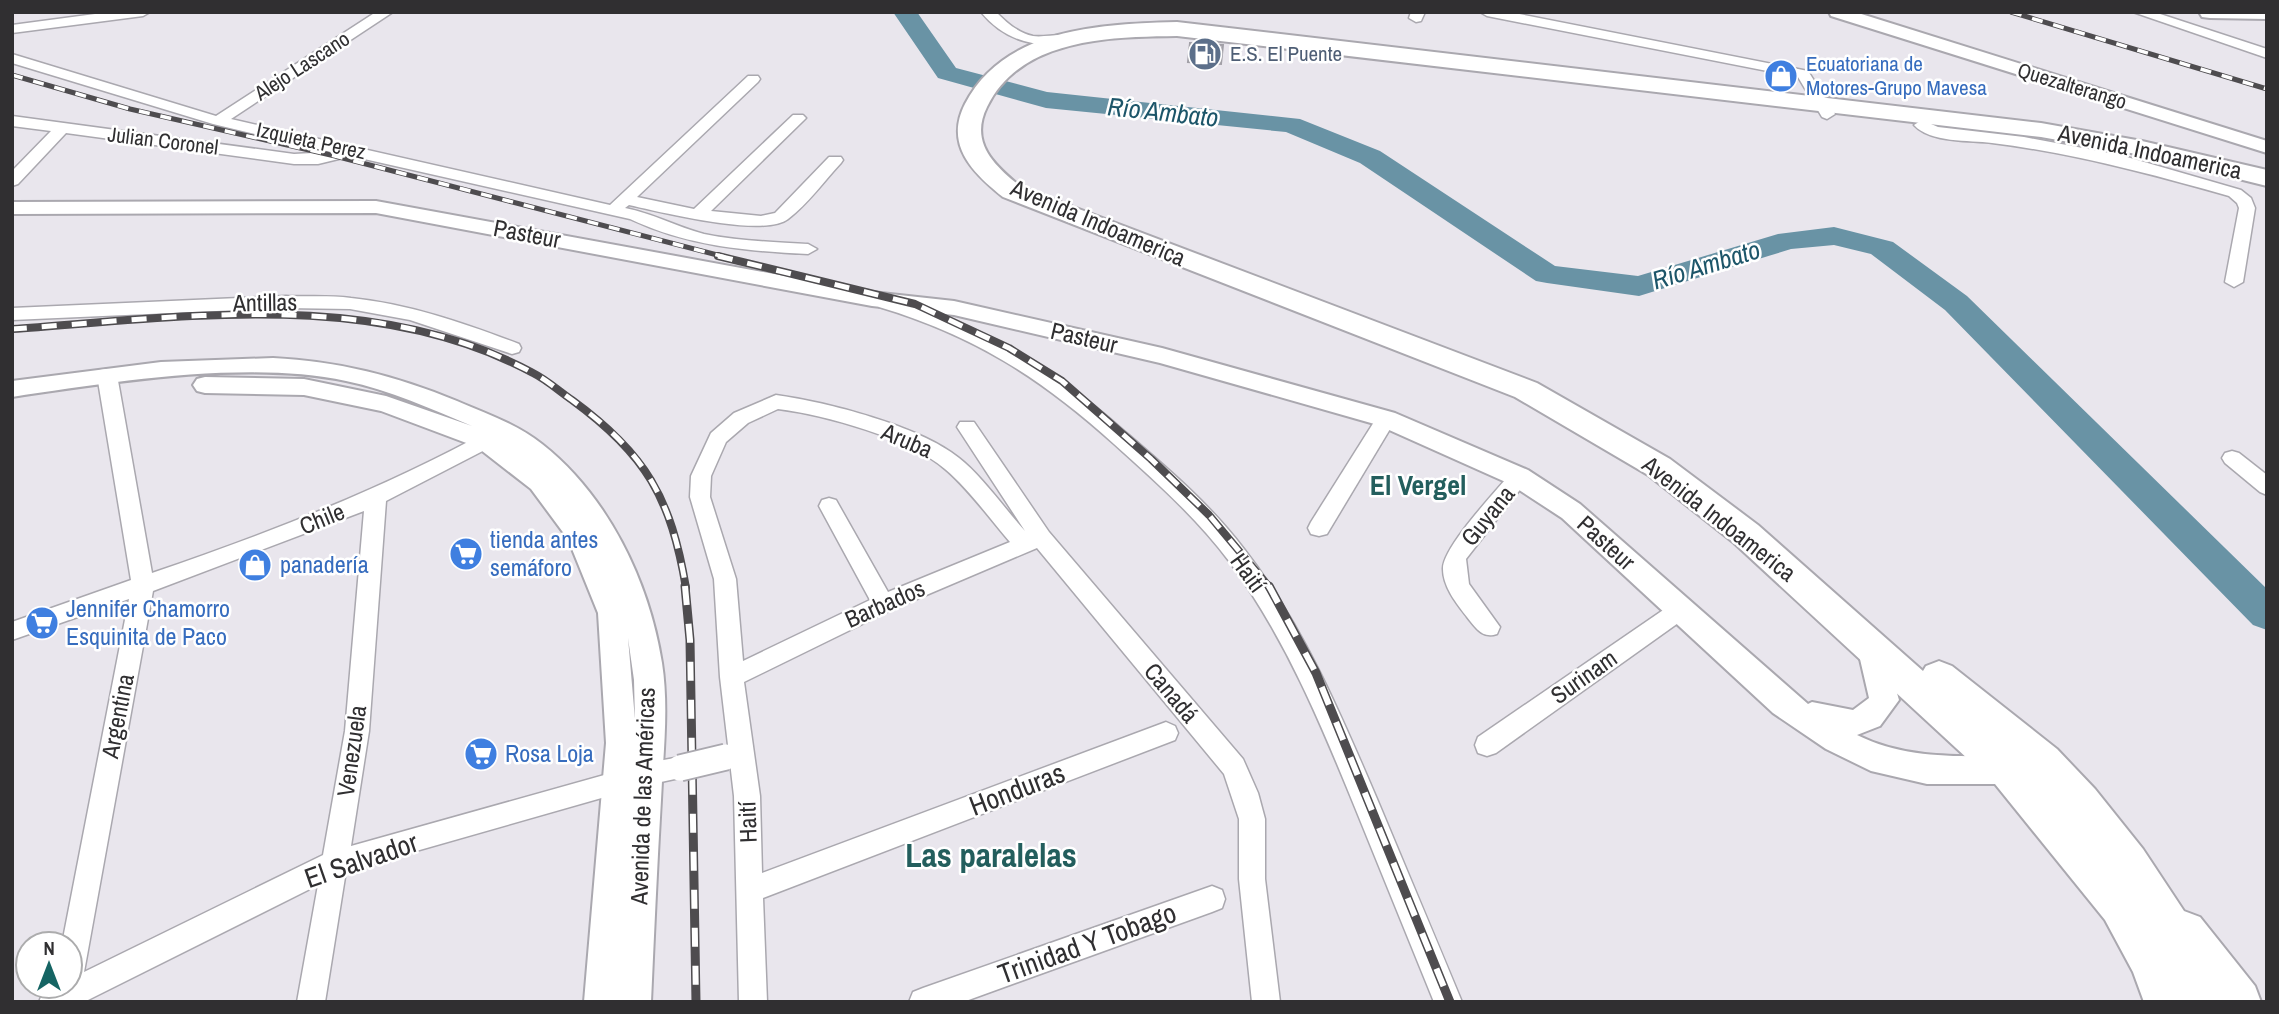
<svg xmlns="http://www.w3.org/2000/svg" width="2279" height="1014" viewBox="0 0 2279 1014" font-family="'Archivo Narrow',sans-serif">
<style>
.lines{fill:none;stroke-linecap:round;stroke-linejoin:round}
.river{fill:#6993a5;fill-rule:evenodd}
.building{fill:#bbb9c0;stroke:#a2a0a7;stroke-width:2}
.minor-casing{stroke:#aaa8af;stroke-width:3}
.tertiary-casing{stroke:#aaa8af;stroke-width:4}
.primary-casing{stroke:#aaa8af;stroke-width:4}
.minor{fill:#fff;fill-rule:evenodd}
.tertiary{fill:#fff;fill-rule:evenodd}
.primary{fill:#fff;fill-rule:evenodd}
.rail-far2-casing{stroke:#4e4c4f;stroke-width:5}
.rail-far1-casing{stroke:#4e4c4f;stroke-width:8}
.rail-casing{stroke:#4e4c4f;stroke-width:9}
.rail-far2{stroke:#fff;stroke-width:3.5;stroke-dasharray:11;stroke-linecap:butt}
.rail-far1{stroke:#fff;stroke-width:5;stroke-dasharray:15;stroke-linecap:butt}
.rail{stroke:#fff;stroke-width:6;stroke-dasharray:19;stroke-linecap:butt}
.minor-bridge-casing{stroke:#aaa8af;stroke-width:29;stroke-linecap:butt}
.minor-bridge{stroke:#fff;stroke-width:25}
.labels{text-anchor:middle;stroke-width:5;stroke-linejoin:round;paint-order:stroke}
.far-service-label{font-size:21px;fill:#4e5e75;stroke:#fff;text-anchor:start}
.far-shop-label{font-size:21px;fill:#366cbe;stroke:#fff;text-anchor:start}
.far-street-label{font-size:21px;fill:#302f31;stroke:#fff}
.street-label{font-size:24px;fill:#302f31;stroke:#fff}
.shop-label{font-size:24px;fill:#366cbe;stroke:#fff;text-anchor:start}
.water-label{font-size:26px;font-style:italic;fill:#1c5569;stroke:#fff}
.quarter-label{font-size:28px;font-weight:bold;fill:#235e5d;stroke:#fff}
.near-street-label{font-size:28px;fill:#302f31;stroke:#fff}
.near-quarter-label{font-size:33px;font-weight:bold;fill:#235e5d;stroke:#fff}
</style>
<rect width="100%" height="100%" fill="#e9e6ed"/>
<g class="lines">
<!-- river -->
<polygon class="river" points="893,12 917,12 956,68 1047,92 1300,119 1380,151 1555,266 1638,276 1778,234 1834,227 1893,242 1967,296 2267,589 2267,630 2253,625 1945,310 1871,254 1834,245 1791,249 1639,296 1547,283 1536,281 1360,163 1286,132 1046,108 938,78"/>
</g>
<!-- building -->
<polygon class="building" points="1190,43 1223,45 1221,64 1188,62"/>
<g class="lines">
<defs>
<g id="minor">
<polygon points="110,12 150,12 143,16 12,33 12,25"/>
<path d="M376,12H393L231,119L610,205L748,76H758L760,79L758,82L637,197L694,209L793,115H803L806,118L803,121L711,211L761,216L775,213L829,157H841L843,160L841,163C824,181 808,204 788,219C764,238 660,212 629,205L625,208C652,213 677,227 704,234C738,241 773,242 808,244L817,249L808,254C746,251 687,246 630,219L351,156L318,164H294L66,133L18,184L12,186V171L51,131L12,126V116L294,154L331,152L213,124L12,63V54L216,116Z"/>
<path d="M981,12H996C1006,22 1018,33 1033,36C1046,38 1066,31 1076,39L1074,42C1038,50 1005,41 981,12Z"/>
<polygon points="1411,12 1425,12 1421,21 1416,22 1409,18"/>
<polygon points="1480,12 1509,12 1808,71 1835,114 1827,119 1822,117 1798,77 1487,16"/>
<polygon points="2133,12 2154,12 2267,49 2267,58"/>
<path d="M1922,120L1938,127L2024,137L2120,155L2241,190L2251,198L2255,208L2243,282L2234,287L2225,282L2239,208L2237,203L2229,196C2151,174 2073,153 1992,143C1969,140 1930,143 1914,125Z"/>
<path d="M286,296C307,297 330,295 351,298C409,304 464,323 519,344L521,348L519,352L512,354L410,320L350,309L286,308L12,320V308Z"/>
<path d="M885,297C977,322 1052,367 1123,430C1166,467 1210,504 1244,549C1304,626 1342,717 1380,806C1407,871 1435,936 1462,1002H1434C1408,938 1382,874 1356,810C1321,724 1285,637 1229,561C1196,517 1154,480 1114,444C1041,378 973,335 879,307L876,303L879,299Z"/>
<path d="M107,369L114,370L117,375L152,573C269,533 383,489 492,429H506L509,434L506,439L386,501L369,731L351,846L647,763L680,757L689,760L692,768L689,776L647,785L346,871L325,1002H297L318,885L84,1002H39L43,992L55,986H70V944H62L129,599L12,640V622L131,580L97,375L100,370ZM364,511L345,731L323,855L84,972L153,591Z"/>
<path d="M776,395C827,402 920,426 959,458C981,475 1005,509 1025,531L957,427L960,422H974L1049,532L1243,759L1258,793L1265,819V879L1280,1002H1252L1239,879V819L1224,774L1037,548L891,610L744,682L760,796L762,873L1166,722L1175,726L1178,733L1175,740L763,898L767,1002H739L734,796L720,677L714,579L690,497L691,476L711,433L734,413ZM778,409C825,415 909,438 945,469C968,488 990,519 1010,542L888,592L836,500L829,498L822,500L819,506L870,600L743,661L736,579L710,497L711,476L726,442L748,423Z"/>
<polygon points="1386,412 1393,414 1396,419 1327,534 1319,536 1311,534 1308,528 1311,522 1379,414"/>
<polygon points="2232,451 2239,453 2267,475 2267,495 2260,492 2225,463 2222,458 2225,453"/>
<path d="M1519,470L1526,472L1529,477L1526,482L1466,559L1469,584L1500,627L1497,634C1482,639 1476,628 1467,617C1457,604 1443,587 1443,569C1442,548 1496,491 1512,472Z"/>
<polygon points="1680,601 1688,604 1691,610 1688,616 1496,753 1487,756 1478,753 1475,745 1478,737 1672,604"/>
<polygon points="1212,886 1222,890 1225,899 1222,908 1212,912 963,1002 909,1002 913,992 923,988"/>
</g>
<g id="tertiary">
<polygon points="1829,12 1855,12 2267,141 2267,153 1831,16"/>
<path d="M376,201L872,292L954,301L1162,348L1395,413L1528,470L1580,504L1808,704L1812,702L1853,710L1869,698L1857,646L1861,638L1871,634L1881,638L1899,700L1880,726L1857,735C1907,760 1961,756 2016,756L2027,760L2032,770L2027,780L2016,784H1927L1871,771L1826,749L1773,713L1562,518L1510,484L1378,425L1160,363L954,315L872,306L376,213L12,214V202Z"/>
<path d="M273,358C338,361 396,376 457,401C487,414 517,424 542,444C608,496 649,581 662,663C669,708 663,755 661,800C657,867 654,935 651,1002H584L606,743L598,613L568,539L531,489L477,447L381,411L304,395L205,393L197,391L193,385L197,379L205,377L304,379L386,396L472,426C431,409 390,390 346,381C247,360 113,382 12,397V381L161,362ZM628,638L634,680L635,720Z"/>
</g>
<g id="primary">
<polygon points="2199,12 2267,12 2267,19 2210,18 2202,17"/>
<path d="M1177,22L2041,123L2142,141L2267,170V186L2142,155L2041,137L1177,36C1110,37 1020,38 987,107C969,143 995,166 1021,187L1537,383L1670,459L1758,525L1923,671L1926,666L1939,661L1952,666L2057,749L2095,789L2143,849L2184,911L2200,917L2255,986L2261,1002H2144L2133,972L2105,920L1995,784L1734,543L1648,475L1515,397L1003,197C973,173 944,145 965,104C1004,28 1101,24 1177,22Z"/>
</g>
</defs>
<!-- minor casing -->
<use href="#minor" class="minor-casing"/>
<!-- tertiary casing -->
<use href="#tertiary" class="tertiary-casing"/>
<!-- primary casing -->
<use href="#primary" class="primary-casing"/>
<!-- minor -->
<use href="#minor" class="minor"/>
<!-- tertiary -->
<use href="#tertiary" class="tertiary"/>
<!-- primary -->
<use href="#primary" class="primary"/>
<defs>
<g id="rail-far2">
<polyline points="2011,12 2267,89"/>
<polyline points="12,75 130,109 335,156 725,257"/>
</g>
<g id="rail-far1">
<polyline points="718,256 915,304 1009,348 1062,381 1151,459 1209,515 1270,588"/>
<path d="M12,329C183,317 376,288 533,373C547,380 559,391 572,400C646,454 671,498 686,588"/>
</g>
<g id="rail">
<polyline points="685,586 690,640 696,1002"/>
<polyline points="1269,586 1316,673 1450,1002"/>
</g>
</defs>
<!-- rail-far2 casing -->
<use href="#rail-far2" class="rail-far2-casing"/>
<!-- rail-far1 casing -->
<use href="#rail-far1" class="rail-far1-casing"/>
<!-- rail casing -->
<use href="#rail" class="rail-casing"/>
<!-- rail-far2 -->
<use href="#rail-far2" class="rail-far2"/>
<!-- rail-far1 -->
<use href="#rail-far1" class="rail-far1"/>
<!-- rail -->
<use href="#rail" class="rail"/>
<defs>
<polyline id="minor-bridge" points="680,768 726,757"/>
</defs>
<!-- minor-bridge casing -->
<use href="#minor-bridge" class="minor-bridge-casing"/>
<!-- minor-bridge -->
<use href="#minor-bridge" class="minor-bridge"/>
</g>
<!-- icons -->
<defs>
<symbol id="fuel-disc" viewBox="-11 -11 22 22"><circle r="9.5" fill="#5c6f8a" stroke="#fff"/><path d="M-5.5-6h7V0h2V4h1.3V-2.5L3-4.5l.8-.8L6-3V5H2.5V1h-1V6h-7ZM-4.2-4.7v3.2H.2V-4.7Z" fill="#fff"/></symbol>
<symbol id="shop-disc" viewBox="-11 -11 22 22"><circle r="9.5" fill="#3f7fe0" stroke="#fff"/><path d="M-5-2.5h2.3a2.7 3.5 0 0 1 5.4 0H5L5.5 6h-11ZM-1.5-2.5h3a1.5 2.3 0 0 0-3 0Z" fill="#fff"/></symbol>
<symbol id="supermarket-disc" viewBox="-11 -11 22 22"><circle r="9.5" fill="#3f7fe0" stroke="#fff"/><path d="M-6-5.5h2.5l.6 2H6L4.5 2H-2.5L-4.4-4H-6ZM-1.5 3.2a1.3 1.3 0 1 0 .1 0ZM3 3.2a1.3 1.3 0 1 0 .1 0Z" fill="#fff"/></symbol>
</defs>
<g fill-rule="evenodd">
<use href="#fuel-disc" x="1186" y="35" width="38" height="38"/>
<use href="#shop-disc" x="1762" y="57" width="38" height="38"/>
<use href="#supermarket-disc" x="447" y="535" width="38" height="38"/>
<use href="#shop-disc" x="236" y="546" width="38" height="38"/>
<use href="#supermarket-disc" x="23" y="604" width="38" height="38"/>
<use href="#supermarket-disc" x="462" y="735" width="38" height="38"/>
</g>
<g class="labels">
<!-- far-service labels -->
<g class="far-service-label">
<text x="1230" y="61">E.S. El Puente</text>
</g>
<!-- far-shop labels -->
<g class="far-shop-label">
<text x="1806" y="71">Ecuatoriana de<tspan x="1806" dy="24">Motores-Grupo Mavesa</tspan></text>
</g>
<!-- far-street labels -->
<g class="far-street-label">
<text transform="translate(302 66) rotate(-33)" y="7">Alejo Lascano</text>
<text transform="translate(2072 86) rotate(17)" y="7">Quezalterango</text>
<text transform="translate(163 141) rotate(7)" y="7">Julian Coronel</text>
<text transform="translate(311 141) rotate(12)" y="7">Izquieta Perez</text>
</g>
<!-- street labels -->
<g class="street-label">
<text transform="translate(2150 152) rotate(12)" y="8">Avenida Indoamerica</text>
<text transform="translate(1098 223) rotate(23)" y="8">Avenida Indoamerica</text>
<text transform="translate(527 234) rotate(11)" y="8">Pasteur</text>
<text transform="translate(265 303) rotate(-1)" y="8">Antillas</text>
<text transform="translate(1084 338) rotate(13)" y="8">Pasteur</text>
<text transform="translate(907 441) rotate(23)" y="8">Aruba</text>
<text transform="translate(1488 516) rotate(-51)" y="8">Guyana</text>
<text transform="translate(322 519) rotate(-22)" y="8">Chile</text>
<text transform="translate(1719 519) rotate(38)" y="8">Avenida Indoamerica</text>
<text transform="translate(1606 543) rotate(42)" y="8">Pasteur</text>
<text transform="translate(1248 573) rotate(54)" y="8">Haití</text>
<text transform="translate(885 604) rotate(-24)" y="8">Barbados</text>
<text transform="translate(1584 677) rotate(-35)" y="8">Surinam</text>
<text transform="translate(1171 693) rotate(50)" y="8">Canadá</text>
<text transform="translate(118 716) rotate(-79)" y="8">Argentina</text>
<text transform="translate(352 751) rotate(-82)" y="8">Venezuela</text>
<text transform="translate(643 796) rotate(-88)" y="8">Avenida de las Américas</text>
<text transform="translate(748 822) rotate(-92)" y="8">Haití</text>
</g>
<!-- shop labels -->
<g class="shop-label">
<text x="490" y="548">tienda antes<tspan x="490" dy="28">semáforo</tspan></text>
<text x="280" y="573">panadería</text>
<text x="66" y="617">Jennifer Chamorro<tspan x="66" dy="28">Esquinita de Paco</tspan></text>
<text x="505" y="762">Rosa Loja</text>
</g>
<!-- water labels -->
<g class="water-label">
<text transform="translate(1163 112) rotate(6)" y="9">Río Ambato</text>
<text transform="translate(1706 265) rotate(-17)" y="9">Río Ambato</text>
</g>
<!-- quarter labels -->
<g class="quarter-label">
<text x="1418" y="495">El Vergel</text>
</g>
<!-- near-street labels -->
<g class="near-street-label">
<text transform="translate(1017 789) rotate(-21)" y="10">Honduras</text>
<text transform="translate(361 860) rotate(-19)" y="10">El Salvador</text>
<text transform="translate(1087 943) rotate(-20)" y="10">Trinidad Y Tobago</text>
</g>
<!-- near-quarter labels -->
<g class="near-quarter-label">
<text x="991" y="867">Las paralelas</text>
</g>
</g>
<!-- border -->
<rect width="2279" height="1014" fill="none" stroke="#302f31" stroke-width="28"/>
<!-- north arrow -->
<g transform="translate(49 965)"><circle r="33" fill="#ffffff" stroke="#acacad" stroke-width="2"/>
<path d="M0-5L12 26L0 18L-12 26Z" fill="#156463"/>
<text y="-10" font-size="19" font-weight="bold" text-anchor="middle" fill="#302f31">N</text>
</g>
</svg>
